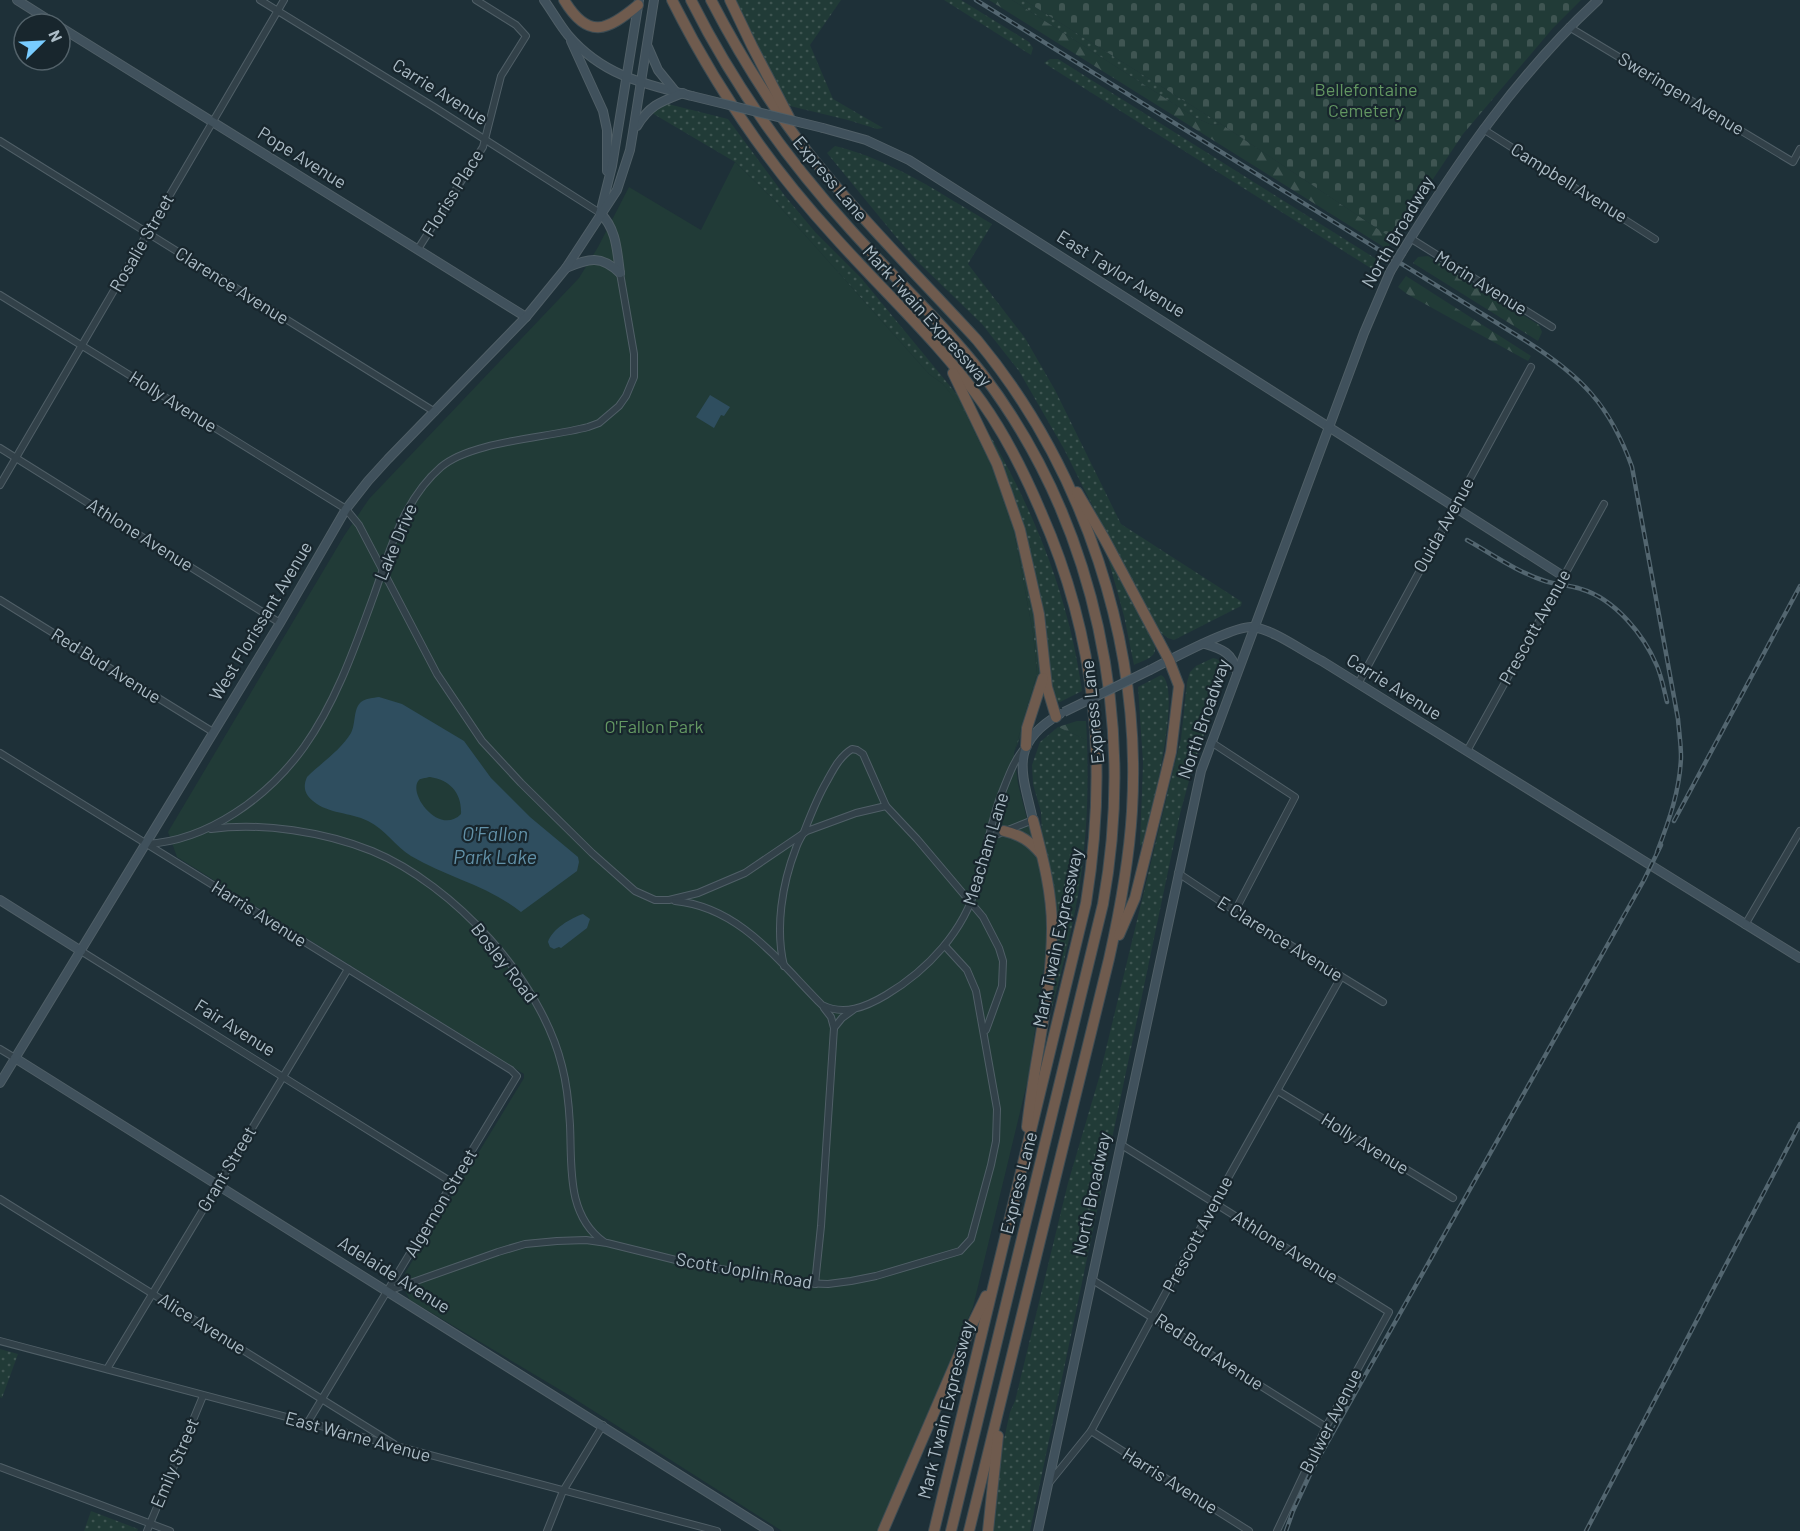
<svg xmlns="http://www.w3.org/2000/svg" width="1800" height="1531" viewBox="0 0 1800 1531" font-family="Barlow,sans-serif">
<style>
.grass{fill:url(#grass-dots)}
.forest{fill:url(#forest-firs)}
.cemetery{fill:url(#cemetery-stones)}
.park{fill:#213b37}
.water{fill:#2f4e5f;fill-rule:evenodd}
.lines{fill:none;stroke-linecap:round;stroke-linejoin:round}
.street-casing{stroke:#505f67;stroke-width:8}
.secondary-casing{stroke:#505f67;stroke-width:10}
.highway-casing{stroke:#3d4c53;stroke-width:12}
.street{stroke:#324149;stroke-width:6}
.secondary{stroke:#40515c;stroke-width:8}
.highway{stroke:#6f5b4e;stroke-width:10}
.rail-casing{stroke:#536670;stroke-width:4.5}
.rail{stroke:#18262d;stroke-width:2;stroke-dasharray:7;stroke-linecap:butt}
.secondary-bridge-casing{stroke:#505f67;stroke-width:10;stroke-linecap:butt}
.secondary-bridge{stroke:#40515c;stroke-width:8}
.labels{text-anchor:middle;stroke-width:4.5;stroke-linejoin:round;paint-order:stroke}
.park-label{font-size:18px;fill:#639762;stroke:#18262d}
.street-label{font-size:18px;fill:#acbcc6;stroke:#18262d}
.water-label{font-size:20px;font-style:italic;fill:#6291a8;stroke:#18262d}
</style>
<defs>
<pattern id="grass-dots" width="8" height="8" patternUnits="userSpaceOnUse" patternTransform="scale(1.5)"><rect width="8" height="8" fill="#213b37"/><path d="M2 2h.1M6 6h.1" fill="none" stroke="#3f5552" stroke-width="1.8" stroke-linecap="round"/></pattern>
<pattern id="forest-firs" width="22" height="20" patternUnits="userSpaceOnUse" patternTransform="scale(1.5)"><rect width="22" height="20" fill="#213b37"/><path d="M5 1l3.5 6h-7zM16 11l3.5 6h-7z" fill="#3f5552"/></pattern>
<pattern id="cemetery-stones" width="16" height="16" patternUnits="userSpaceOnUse" patternTransform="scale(1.5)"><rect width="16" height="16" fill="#213b37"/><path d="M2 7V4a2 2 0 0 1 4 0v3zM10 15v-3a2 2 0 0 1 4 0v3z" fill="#3f5552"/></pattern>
</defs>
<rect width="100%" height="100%" fill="#1e3038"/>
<!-- grass -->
<g class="grass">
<polygon points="734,0 841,0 810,45 833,99 883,128 877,129 848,120 790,106 771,76"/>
<polygon points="944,0 961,0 1029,42 1033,48 1031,55"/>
<polygon points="1012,0 1024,0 1221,124 1212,125 1196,118"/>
<polygon points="1050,59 1058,59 1381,262 1377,272 1044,63"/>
<polygon points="668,104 728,119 785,196 816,233 862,279 959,397 993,463 1015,526 1037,621 1040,677 1023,730 1014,753 1037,673 1033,633 1015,537 943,384 929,374 772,198 735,162 652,113 657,108"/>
<path d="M835,146C893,160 941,194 992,224L968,264L1025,338L1055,390L1121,524L1242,602L1241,606L1174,640L1168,638L1161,633L1143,607L1064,449L1019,371L982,324L920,264L896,237L827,153Z"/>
<path d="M985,430H987C1034,511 1069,596 1082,691L1060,702L1057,701L1053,695L1042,615Z"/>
<path d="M1105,547L1155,646C1157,658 1144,660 1134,665L1124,616Z"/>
<path d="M1213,658C1224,660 1224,669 1224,679L1193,766L1180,814L1030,1531H991L1001,1453L1010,1412L1015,1401L1068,1183L1099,1078L1173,771L1181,739L1187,682L1190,672L1196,666Z"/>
<path d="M1161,675C1184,686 1149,822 1143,846L1140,845L1143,763L1138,687Z"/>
<path d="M1058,727L1087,740C1088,777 1088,813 1084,850C1078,918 1057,985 1041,1051L1056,946L1057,924L1054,887L1042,833L1041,812L1033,784L1032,765L1040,742Z"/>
<polygon points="0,1349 18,1354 2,1398 0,1397"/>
<polygon points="91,1511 138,1529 137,1531 84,1531"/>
</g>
<!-- forest -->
<g class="forest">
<polygon points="989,0 1012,0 1196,118 1212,125 1221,124 1393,239 1387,249"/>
<polygon points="1428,256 1539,325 1542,332 1538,341 1413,263 1418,257"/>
<polygon points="1406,276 1531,356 1528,361 1407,294 1398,287"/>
<polygon points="1077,721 1086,721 1087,740 1058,727"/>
</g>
<!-- cemetery -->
<polygon class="cemetery" points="1024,0 1581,0 1553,28 1463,134 1393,239 1221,124"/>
<!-- park -->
<polygon class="park" points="735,162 772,198 929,374 943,384 965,412 994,471 1015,537 1033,633 1037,673 1014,753 1018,784 1041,873 1045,906 1047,946 1028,1079 973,1307 878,1531 782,1531 567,1394 410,1300 405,1291 405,1273 524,1078 524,1074 177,857 168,832 344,536 369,499 579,278 598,247 629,187 701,230"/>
<!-- water -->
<g class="water">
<polygon points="710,395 730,407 724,416 721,415 714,428 696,417"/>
<path d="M379,697L402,704L464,741L491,778L530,817L578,857L579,862L577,871L521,912C489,886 446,877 411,856C395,846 385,829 368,821C350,812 328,814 313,801C304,794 303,786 307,777C322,762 340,751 351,733C356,724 353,709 361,702C366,698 373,698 379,697ZM430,777C450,780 462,793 461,814C439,837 405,791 420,779C421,779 429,777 430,777Z"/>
<path d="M583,914L590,919L587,928L561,948L559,947L554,949L550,947L548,942C552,929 571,918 583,914Z"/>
</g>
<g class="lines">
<defs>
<g id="street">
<polyline points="260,0 434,107 600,213"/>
<polyline points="1569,27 1793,162 1800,149"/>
<polyline points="1483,129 1655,239"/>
<polyline points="0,141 435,412"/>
<polyline points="1410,238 1552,327"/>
<polyline points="418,249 483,147 501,76 526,36 516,25 476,0"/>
<polyline points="0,295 346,509 359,525 437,674 482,741 521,783 592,853 635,891 655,900 669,900 698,893 745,873 807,831 856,813 886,806"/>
<polyline points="0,448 280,623"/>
<polyline points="0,485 284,0"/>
<polyline points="0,600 213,732"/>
<polyline points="1358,684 1531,367"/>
<polyline points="1211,742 1295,797 1235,911"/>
<polyline points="1467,751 1604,504"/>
<polyline points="0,753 511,1070 517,1076 308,1422"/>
<path d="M211,829C262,822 325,832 372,851C454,885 541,980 562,1066C567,1085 569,1106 570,1125C572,1166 566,1215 604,1242"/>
<polyline points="988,838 1033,820"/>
<path d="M146,844C208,841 268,797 304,747C336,702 355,647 374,595C390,550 403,500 441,467C471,441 547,438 588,427L599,423L619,406L626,396L634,377V354L620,273"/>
<polyline points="1178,873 1235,911 1383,1002"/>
<path d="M675,901C740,907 779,962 822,1005C844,1016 866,1007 886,995C928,970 964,931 977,884C986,854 990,824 1001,795C1008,778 1013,761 1026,746"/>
<polyline points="1745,925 1800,831"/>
<polyline points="81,951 453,1183"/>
<path d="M784,966C775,928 782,884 796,848C798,842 801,837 804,832C811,814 817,798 827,781C833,770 840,756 852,749L857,750L863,754L886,806L917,839L983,917L999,948L1003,961L1002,986L986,1030"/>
<polyline points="824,1008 831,1017 834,1028"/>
<polyline points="0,1049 15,1058"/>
<polyline points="1278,1091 1453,1198"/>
<polyline points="1120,1144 1389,1312 1326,1427 1277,1531"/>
<polyline points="0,1199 394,1444"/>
<polyline points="1091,1279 1326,1427"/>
<polyline points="815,1284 821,1226 834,1028 842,1018 853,1010"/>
<polyline points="388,1291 498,1252 525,1244 557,1241 586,1240 607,1243 692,1264 802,1283 828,1284 851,1281 876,1276 960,1251 971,1239 991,1165 996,1141 997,1109 976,991 967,970 945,946"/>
<polyline points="0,1341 717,1531"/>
<polyline points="107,1369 348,969"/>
<polyline points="1091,1431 1249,1531"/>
<polyline points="0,1467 170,1531"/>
<polyline points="1049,1483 1091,1431 1214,1203 1341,977"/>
<polyline points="147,1531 203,1396"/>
<polyline points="547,1531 563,1491 603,1425"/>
</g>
<g id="secondary">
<polyline points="17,0 55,24"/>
<path d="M544,0C552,11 559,24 568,35C602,75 643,84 692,96"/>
<polyline points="60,27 526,317"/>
<polyline points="571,41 603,111 607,130 607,171"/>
<polyline points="648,47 658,70 675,91"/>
<path d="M637,126C650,105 660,102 683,93"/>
<polyline points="823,128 866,140 909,160 1563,576"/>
<polyline points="601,210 612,166 639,0"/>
<path d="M600,213C617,229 617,252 620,273"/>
<path d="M1402,252C1458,161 1519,73 1598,0"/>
<path d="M566,268C589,258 601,255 620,273"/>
<path d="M1205,644C1223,649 1232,653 1237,672"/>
<path d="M1150,670C1169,660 1235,625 1252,627C1273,629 1302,651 1322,661L1800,958"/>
<path d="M1033,820C1022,772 1008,744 1060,714"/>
<polyline points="0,900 81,951"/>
<polyline points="15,1058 769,1531"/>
<polyline points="0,1083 280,623 346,509 368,481 388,459 526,317 566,268 617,190 630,150 633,132 654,0"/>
<polyline points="1038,1531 1201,771 1364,333 1390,272"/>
</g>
<g id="highway">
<path d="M564,0C588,40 607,31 638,5"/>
<path d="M672,0C715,86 768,164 833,235C882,290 939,342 982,402C1006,436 1025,474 1041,512C1097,639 1108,767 1086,903L934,1531"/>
<path d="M691,0C733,84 787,160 851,230C895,279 944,324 984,376C1097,526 1136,721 1103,904L951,1531"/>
<path d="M711,0C739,54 771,106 809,154C861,219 920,278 977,340C1084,469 1142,643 1132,811C1129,861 1120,910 1109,959L969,1531"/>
<polyline points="730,0 752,46 790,119"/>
<polyline points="953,373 997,464 1020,530 1039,614 1047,687 1056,717"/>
<polyline points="1077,492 1104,538 1169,660 1179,686 1171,752 1165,777 1135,898 1119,935"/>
<polyline points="1026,746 1027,728 1043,678"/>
<path d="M1004,831C1021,835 1030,841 1041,854"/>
<path d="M1027,1127C1034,1061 1052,995 1052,928C1052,891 1042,855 1033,820"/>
<polyline points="883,1531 970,1329 986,1296"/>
<polyline points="988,1531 998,1436"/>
</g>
</defs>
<!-- street casing -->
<use href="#street" class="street-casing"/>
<!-- secondary casing -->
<use href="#secondary" class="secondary-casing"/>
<!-- highway casing -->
<use href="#highway" class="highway-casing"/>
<!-- street -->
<use href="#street" class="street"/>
<!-- secondary -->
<use href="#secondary" class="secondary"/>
<!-- highway -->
<use href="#highway" class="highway"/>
<defs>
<g id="rail">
<path d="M976,0L1526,341C1581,376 1610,405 1632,467L1678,719C1679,731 1681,744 1681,757C1680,790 1669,821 1657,852"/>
<path d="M1467,540C1492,554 1517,572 1545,581C1557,585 1570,585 1581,589C1615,599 1644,635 1657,666C1662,678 1664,690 1667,702"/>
<polyline points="1674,821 1800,586"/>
<polyline points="1286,1531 1293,1511 1313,1468 1644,880 1661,845"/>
<polyline points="1586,1531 1800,1124"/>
</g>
</defs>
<!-- rail casing -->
<use href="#rail" class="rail-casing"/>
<!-- rail -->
<use href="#rail" class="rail"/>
<defs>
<g id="secondary-bridge">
<polyline points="692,96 823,128"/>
<polyline points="1390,272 1402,252"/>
<polyline points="1064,712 1150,670"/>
</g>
</defs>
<!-- secondary-bridge casing -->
<use href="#secondary-bridge" class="secondary-bridge-casing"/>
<!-- secondary-bridge -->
<use href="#secondary-bridge" class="secondary-bridge"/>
</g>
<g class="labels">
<!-- park labels -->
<g class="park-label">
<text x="1366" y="96">Bellefontaine<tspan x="1366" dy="21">Cemetery</tspan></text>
<text x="654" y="733">O'Fallon Park</text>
</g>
<!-- street labels -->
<g class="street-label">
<text transform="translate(440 92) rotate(32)" y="6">Carrie Avenue</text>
<text transform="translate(1681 94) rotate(31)" y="6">Sweringen Avenue</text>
<text transform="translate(302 158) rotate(32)" y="6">Pope Avenue</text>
<text transform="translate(830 179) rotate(50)" y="6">Express Lane</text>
<text transform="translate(1569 183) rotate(32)" y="6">Campbell Avenue</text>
<text transform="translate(453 193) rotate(-58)" y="6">Floriss Place</text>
<text transform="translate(1398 232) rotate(-60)" y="6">North Broadway</text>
<text transform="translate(142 243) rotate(-60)" y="6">Rosalie Street</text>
<text transform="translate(1121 274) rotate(32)" y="6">East Taylor Avenue</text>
<text transform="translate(1481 283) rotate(32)" y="6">Morin Avenue</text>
<text transform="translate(232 286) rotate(32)" y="6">Clarence Avenue</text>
<text transform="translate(927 316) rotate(48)" y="6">Mark Twain Expressway</text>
<text transform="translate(173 402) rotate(32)" y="6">Holly Avenue</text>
<text transform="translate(1444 525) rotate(-61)" y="6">Ouida Avenue</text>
<text transform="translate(140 535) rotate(32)" y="6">Athlone Avenue</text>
<text transform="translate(396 542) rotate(-67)" y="6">Lake Drive</text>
<text transform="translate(261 621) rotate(-59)" y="6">West Florissant Avenue</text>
<text transform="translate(1535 627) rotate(-61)" y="6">Prescott Avenue</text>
<text transform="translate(106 666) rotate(32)" y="6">Red Bud Avenue</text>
<text transform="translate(1394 687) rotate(32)" y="6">Carrie Avenue</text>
<text transform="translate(1093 712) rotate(-96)" y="6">Express Lane</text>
<text transform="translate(1204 719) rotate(-71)" y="6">North Broadway</text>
<text transform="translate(986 849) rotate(-73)" y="6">Meacham Lane</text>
<text transform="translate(259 914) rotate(32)" y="6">Harris Avenue</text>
<text transform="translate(1058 938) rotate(-78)" y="6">Mark Twain Expressway</text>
<text transform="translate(1280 939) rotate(32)" y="6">E Clarence Avenue</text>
<text transform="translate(504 963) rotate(52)" y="6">Bosley Road</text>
<text transform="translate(235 1028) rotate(32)" y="6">Fair Avenue</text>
<text transform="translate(1365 1144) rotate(32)" y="6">Holly Avenue</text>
<text transform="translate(227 1169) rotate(-59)" y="6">Grant Street</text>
<text transform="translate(1019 1183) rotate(-76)" y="6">Express Lane</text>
<text transform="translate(1092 1194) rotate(-78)" y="6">North Broadway</text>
<text transform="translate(441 1203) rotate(-59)" y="6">Algernon Street</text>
<text transform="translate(1198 1234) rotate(-62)" y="6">Prescott Avenue</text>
<text transform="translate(1285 1247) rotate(32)" y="6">Athlone Avenue</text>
<text transform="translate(744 1271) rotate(10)" y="6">Scott Joplin Road</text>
<text transform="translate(394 1275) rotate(32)" y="6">Adelaide Avenue</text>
<text transform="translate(202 1324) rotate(32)" y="6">Alice Avenue</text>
<text transform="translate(1209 1352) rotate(33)" y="6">Red Bud Avenue</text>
<text transform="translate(946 1410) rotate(-76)" y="6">Mark Twain Expressway</text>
<text transform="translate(1331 1421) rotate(-63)" y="6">Bulwer Avenue</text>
<text transform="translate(358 1437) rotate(15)" y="6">East Warne Avenue</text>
<text transform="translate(175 1463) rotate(-67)" y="6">Emily Street</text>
<text transform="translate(1170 1481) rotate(32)" y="6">Harris Avenue</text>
</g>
<!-- water labels -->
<g class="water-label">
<text x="495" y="841">O'Fallon<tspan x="495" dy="23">Park Lake</tspan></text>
</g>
</g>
<!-- north arrow -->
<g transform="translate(42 42) rotate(66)"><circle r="28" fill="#18262d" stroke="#53626a" stroke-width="1.5"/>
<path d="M0-4.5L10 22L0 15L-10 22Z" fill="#78ccff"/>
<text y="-9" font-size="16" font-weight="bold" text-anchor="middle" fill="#acbcc6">N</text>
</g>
</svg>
